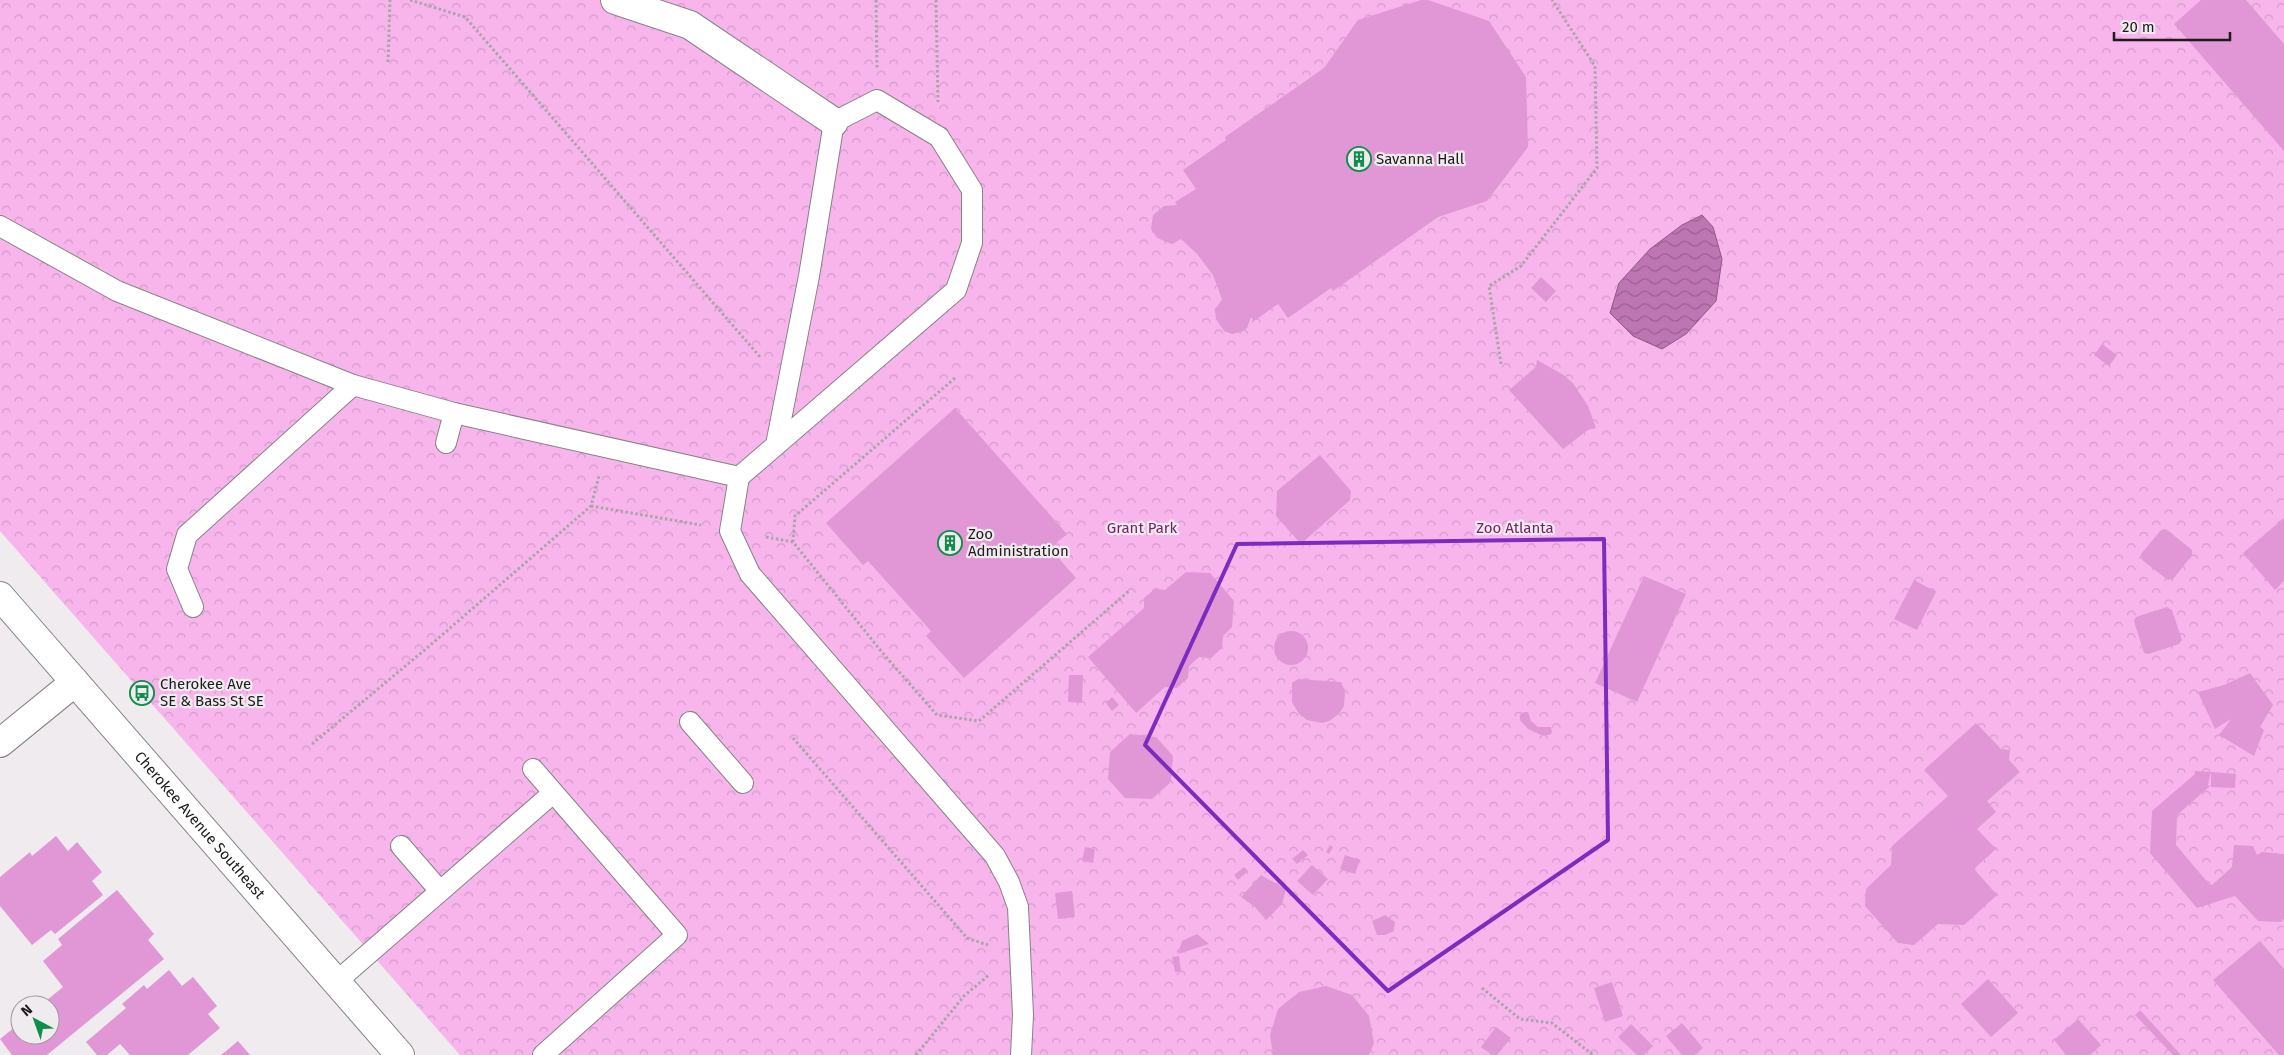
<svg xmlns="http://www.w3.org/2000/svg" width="2284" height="1055" viewBox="0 0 2284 1055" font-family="'Fira Sans',sans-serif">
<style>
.park{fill:url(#park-crowns)}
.water{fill:url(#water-waves);stroke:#8e5b86}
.building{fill:#e197d5}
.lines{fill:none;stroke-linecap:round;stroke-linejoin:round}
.service-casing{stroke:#868285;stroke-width:22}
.pedestrian-casing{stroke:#868285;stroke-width:30}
.minor-casing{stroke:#868285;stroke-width:30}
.tertiary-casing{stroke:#868285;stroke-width:30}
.path{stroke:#a9a5a8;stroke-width:3;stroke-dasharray:2.5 2.5;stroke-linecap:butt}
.service{stroke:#fff;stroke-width:20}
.pedestrian{stroke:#fff;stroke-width:28}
.minor{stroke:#fff;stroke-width:28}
.tertiary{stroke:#fff;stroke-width:28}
.marked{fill:none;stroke:#7b2cbf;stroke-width:4;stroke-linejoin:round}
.labels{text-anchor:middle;stroke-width:4.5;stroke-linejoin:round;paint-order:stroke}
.poi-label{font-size:15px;fill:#1d1b1d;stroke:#f0ebef;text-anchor:start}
.park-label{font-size:15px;fill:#77216d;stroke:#f0ebef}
.street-label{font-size:15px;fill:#1d1b1d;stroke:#f0ebef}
</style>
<defs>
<pattern id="park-crowns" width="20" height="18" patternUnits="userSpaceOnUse" patternTransform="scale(1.25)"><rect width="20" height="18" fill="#f8b5ec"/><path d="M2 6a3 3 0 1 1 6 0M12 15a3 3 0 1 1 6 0" fill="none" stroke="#d49bca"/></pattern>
<pattern id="water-waves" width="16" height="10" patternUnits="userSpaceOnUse" patternTransform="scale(1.25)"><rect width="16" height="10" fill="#be76b3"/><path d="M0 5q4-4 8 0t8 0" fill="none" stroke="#9a6091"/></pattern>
</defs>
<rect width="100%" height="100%" fill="#f0ebef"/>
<!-- park -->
<polygon class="park" points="0,0 2284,0 2284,1055 460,1055 0,531"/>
<!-- water -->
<polygon class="water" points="1702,215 1713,227 1722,259 1716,301 1686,334 1662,349 1633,336 1610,313 1619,283 1650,249 1682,225"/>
<!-- building -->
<g class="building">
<polygon points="1421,0 1428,0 1489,21 1526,77 1528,147 1487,201 1438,217 1333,291 1331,288 1288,318 1278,304 1254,321 1251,317 1247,328 1241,332 1232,334 1224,331 1216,319 1215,310 1222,299 1213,275 1197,254 1181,239 1172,244 1157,238 1151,229 1153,215 1164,206 1177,205 1175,202 1196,189 1183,170 1226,140 1225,137 1324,68 1358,20"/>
<polygon points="2201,0 2246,0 2284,44 2284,151 2174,24"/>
<polygon points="1541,277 1556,291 1546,302 1531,288"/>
<polygon points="2102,344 2117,355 2109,366 2094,355"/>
<polygon points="1537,360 1562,374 1573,383 1588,406 1596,428 1588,430 1563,449 1509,390 1536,367"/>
<polygon points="955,408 1067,534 1050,548 1076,578 964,678 926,636 931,631 868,561 863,565 826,523"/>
<polygon points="1320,455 1351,491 1350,500 1301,544 1276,516 1277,491"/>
<polygon points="2284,518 2284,581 2275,590 2243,553"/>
<polygon points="2166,529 2192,550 2192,555 2173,579 2168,580 2142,560 2141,554 2161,530"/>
<polygon points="1186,572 1210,573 1234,601 1232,627 1223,636 1222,648 1211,658 1199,657 1189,666 1188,678 1177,688 1165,687 1136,713 1088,657 1144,608 1144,598 1155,589 1165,590"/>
<polygon points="1644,576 1686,594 1637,702 1595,683"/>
<polygon points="1914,580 1936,592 1917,630 1894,619"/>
<polygon points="2167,607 2172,610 2182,640 2179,644 2148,654 2144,653 2134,621 2136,617"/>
<circle cx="1291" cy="648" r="17"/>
<polygon points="2250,673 2273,705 2260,727 2264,730 2254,756 2219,735 2231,719 2215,729 2198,692 2224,685"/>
<polygon points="1069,675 1083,675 1082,703 1068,702"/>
<polygon points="1298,679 1341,682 1345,691 1344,706 1339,714 1329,721 1322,723 1307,720 1299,714 1292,702 1292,683"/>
<polygon points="1112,697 1119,705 1112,711 1106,703"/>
<polygon points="1524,712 1528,712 1531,721 1538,727 1551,727 1552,733 1549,735 1541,735 1528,729 1520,720 1520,715"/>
<polygon points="1976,723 2001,749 2010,750 2009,760 2020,772 1987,801 1996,812 1977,829 1996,849 1976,867 1975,870 1997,895 1964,925 1938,924 1914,945 1898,943 1865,906 1866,889 1891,865 1892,846 1948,796 1924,770"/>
<polygon points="1130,734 1156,737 1173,756 1171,782 1152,799 1125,798 1108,779 1110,752"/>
<polygon points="2195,771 2211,772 2208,785 2210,786 2177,815 2176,845 2209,884 2212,885 2232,867 2234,845 2253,846 2257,855 2262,852 2284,854 2284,919 2281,922 2258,921 2235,896 2197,908 2150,853 2152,811 2195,774"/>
<polygon points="2211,772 2236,774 2235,788 2211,787"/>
<polygon points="56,836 68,851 77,842 102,872 92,881 103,895 55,934 51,930 32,945 0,906 0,877 30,852 32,856"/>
<polygon points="1330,845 1333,847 1329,854 1326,852"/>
<polygon points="1085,847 1095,849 1093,863 1082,861"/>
<polygon points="1303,850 1308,855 1297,864 1292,859"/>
<polygon points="1345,855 1360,860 1355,874 1340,869"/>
<polygon points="1312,865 1328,879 1313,895 1297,881"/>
<polygon points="1244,867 1248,871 1238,880 1234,875"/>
<polygon points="1261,875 1286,889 1282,904 1266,920 1255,907 1241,897"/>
<polygon points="117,890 154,934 148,940 164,959 47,1055 12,1055 0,1039 20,1023 20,1035 50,1035 50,1005 41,1005 63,987 43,961 62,945 58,939"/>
<polygon points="1072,891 1075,917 1058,919 1055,893"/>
<polygon points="1385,915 1395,922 1394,931 1385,935 1377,935 1372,921"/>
<polygon points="1197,934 1209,944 1178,954 1182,941"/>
<polygon points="2260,941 2284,969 2284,1055 2279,1055 2213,980"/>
<polygon points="1179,956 1181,971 1175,972 1172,957"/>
<polygon points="169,970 182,986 193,977 217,1006 208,1014 220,1028 188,1055 130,1055 120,1044 107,1055 97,1055 86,1042 126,1008 122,1004 144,985 147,989"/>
<polygon points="1988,979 2018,1013 1991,1037 1961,1004"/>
<polygon points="1612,982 1623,1016 1605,1022 1594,988"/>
<polygon points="1326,986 1352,995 1369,1016 1374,1043 1369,1055 1273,1055 1270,1035 1278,1009 1299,992"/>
<polygon points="2140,1010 2181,1055 2173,1055 2135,1015"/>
<polygon points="2078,1019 2101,1045 2090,1055 2066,1055 2054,1040"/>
<polygon points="1682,1023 1703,1048 1695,1055 1682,1055 1666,1036"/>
<polygon points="1631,1024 1653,1046 1644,1055 1637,1055 1618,1037"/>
<polygon points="1496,1027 1511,1038 1497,1055 1492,1055 1481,1047"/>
<polygon points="238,1041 250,1055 221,1055 226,1051"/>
</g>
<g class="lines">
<defs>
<g id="service">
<polyline points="0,226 117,291 353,385 454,413 739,477 956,290 972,243 972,190 939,137 877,100 834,122 809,276 776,445"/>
<polyline points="446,443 454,413"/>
<polyline points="739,477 730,531 750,574 995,856 1009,882 1018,907 1023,1015 1021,1055"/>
<polyline points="193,607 177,569 187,535 353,385"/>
<polyline points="690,722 743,783"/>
<polyline points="533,769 677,935 543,1055"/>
<polyline points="401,846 440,891"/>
<polyline points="336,982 553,793"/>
</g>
<polyline id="pedestrian" points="615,0 690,25 834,122"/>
<polyline id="minor" points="0,743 75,682"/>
<g id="tertiary">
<path id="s1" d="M0,596L400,1055"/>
</g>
</defs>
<!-- service casing -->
<use href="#service" class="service-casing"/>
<!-- pedestrian casing -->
<use href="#pedestrian" class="pedestrian-casing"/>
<!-- minor casing -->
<use href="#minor" class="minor-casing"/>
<!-- tertiary casing -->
<use href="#tertiary" class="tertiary-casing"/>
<!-- path -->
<g class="path">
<polyline points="410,0 465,17 761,358"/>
<polyline points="876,0 877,70"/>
<polyline points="936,0 938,102"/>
<polyline points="388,62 390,0"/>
<polyline points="1501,364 1489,286 1521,266 1597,168 1595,66 1552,0"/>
<polyline points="955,378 795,516 793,542 886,657 937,715 979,721 1129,591"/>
<polyline points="591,506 701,525"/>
<polyline points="766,537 793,542"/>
<polyline points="793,738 967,938 988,945"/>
<polyline points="312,744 427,648 591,506 599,476"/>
<polyline points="1482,988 1520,1019 1552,1023 1593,1055"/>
<polyline points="916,1055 964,996 990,974"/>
</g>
<!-- service -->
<use href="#service" class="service"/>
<!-- pedestrian -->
<use href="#pedestrian" class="pedestrian"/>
<!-- minor -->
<use href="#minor" class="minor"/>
<!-- tertiary -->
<use href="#tertiary" class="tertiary"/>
</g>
<!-- marked area -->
<path class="marked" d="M1604,539L1608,840L1388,991L1145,745L1237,544Z"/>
<!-- icons -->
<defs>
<symbol id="building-ring" viewBox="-11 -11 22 22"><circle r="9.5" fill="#f0ebef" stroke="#0e8e4b" stroke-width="1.5"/><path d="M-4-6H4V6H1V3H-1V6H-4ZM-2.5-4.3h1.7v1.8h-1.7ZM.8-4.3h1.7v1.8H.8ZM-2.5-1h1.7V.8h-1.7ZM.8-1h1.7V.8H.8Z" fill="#0e8e4b"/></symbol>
<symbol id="bus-ring" viewBox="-11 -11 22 22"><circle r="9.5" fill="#f0ebef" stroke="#0e8e4b" stroke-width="1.5"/><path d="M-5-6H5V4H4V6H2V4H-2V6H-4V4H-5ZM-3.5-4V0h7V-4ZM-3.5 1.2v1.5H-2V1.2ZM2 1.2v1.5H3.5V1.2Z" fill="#0e8e4b"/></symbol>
</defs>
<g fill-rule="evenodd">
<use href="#building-ring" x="1345" y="145" width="28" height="28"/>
<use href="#building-ring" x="936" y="529" width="28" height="28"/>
<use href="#bus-ring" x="128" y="679" width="28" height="28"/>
</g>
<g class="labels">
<!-- poi labels -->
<g class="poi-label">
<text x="1376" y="164">Savanna Hall</text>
<text x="968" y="539">Zoo<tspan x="968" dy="17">Administration</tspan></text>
<text x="160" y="689">Cherokee Ave<tspan x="160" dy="17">SE &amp; Bass St SE</tspan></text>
</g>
<!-- park labels -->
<g class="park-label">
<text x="1142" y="533">Grant Park</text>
<text x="1515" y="533">Zoo Atlanta</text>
</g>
<!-- street labels -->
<g class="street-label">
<text dy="5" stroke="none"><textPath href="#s1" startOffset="304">Cherokee Avenue Southeast</textPath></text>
</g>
</g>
<!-- north arrow -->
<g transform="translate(35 1020) rotate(319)"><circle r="24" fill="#f0ebef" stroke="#9c989b"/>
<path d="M0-4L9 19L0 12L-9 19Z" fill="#0e8e4b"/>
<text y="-8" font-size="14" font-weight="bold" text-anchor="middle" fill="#1d1b1d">N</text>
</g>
<!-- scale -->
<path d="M2114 32v8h116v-8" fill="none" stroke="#1d1b1d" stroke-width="2.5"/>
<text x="2122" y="32" font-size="15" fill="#1d1b1d" stroke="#f0ebef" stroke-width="4" paint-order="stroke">20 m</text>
</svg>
